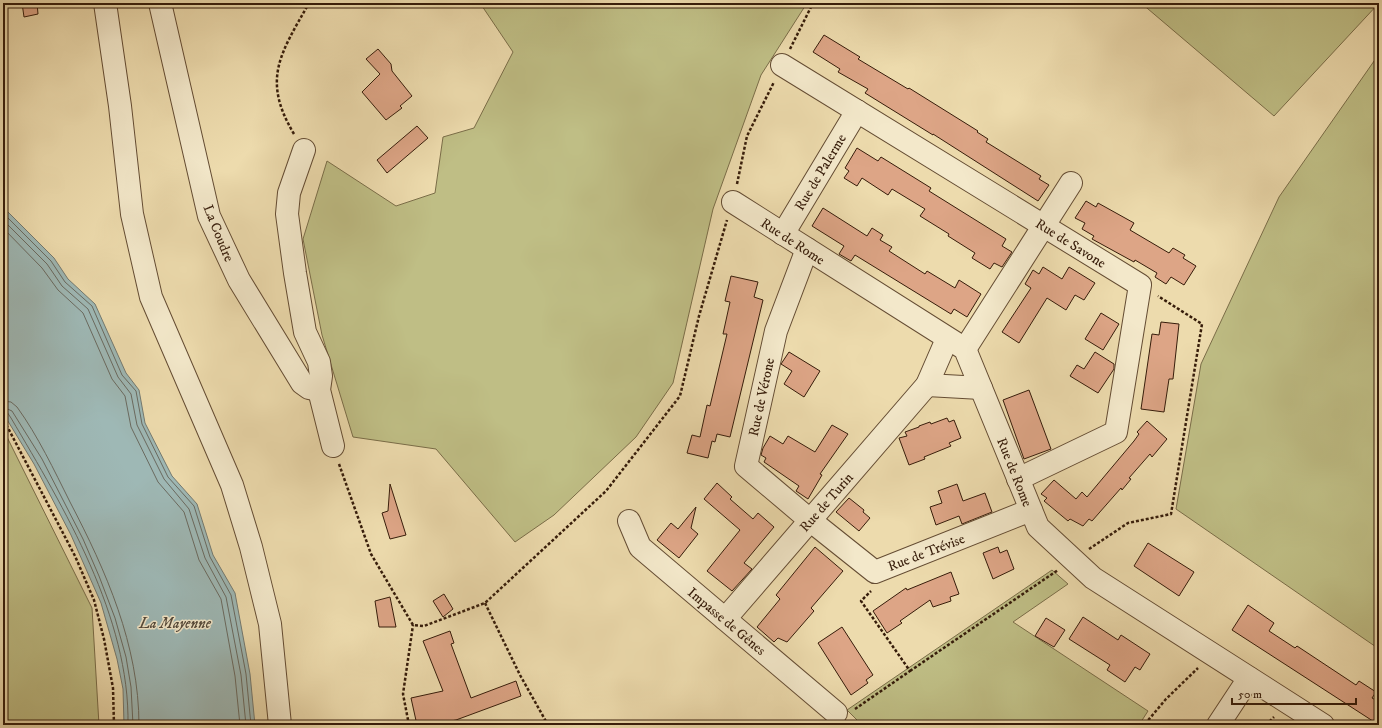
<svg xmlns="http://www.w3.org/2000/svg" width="1382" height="728" viewBox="0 0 1382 728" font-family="'IM FELL DW Pica',serif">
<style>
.green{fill:#bfbe85;stroke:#7a6d48}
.water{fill:#9eb8b5;stroke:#747a71}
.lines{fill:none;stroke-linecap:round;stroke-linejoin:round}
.shore{stroke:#6a6a60;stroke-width:1}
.building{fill:#dda586;stroke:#361c0a}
.minor-casing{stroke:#644c33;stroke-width:24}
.path{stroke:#361c0a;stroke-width:2.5;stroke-dasharray:3 2;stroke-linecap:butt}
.minor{stroke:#f3e8ca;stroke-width:22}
.labels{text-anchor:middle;stroke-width:3;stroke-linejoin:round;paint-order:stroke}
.street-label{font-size:14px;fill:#361c0a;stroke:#f3e8ca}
.water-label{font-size:15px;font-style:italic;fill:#554b3d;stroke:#f3e8ca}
</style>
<rect width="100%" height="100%" fill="#eddbad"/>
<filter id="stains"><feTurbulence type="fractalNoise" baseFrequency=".005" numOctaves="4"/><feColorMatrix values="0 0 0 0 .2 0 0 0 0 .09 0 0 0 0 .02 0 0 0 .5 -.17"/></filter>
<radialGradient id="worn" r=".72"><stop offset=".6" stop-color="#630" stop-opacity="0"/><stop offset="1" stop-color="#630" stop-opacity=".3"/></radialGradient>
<!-- green -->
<g class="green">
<polygon points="480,3 807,3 761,75 713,209 673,383 636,437 554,515 515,542 436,449 353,437 322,335 303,239 327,161 396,206 435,193 443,137 474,128 513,52"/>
<polygon points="1141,3 1379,3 1274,116"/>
<polygon points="1379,54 1379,649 1176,509 1201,364 1279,197"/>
<polygon points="3,429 92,608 99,725 3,725"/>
<polygon points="1052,570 1068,584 1013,622 1148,711 1139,725 862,725 847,710"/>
</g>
<!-- water -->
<polygon class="water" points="3,207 54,258 68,279 95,304 126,373 139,390 145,423 172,476 197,504 213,555 235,593 250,674 255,725 124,725 123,689 117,659 101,603 71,535 34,464 3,413"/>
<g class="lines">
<!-- shore -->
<g class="shore">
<polyline points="3,213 51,261 65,282 92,306 122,375 136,391 142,424 168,477 194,506 210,557 231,595 246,674 251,725"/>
<polyline points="3,220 47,264 62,286 88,309 118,377 131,394 137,425 164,479 189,509 205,558 226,597 241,675 246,725"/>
<polyline points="3,228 42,268 58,290 83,313 112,379 125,396 131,427 158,482 184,512 199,560 221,599 235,676 240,725"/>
<path d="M3,401L11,402L17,407C38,436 54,470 70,502C106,571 139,645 139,725"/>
<polyline points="3,407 12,411 42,459 83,539 99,576 115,618 126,657 131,687 133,725"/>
<path d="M3,412H7L11,418C64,508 130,617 128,725"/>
</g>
</g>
<!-- building -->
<g class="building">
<polygon points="22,3 37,3 38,14 24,17"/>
<polygon points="824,35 860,57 858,59 908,89 909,88 978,131 977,132 988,139 986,142 1041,176 1039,179 1049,185 1038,201 933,134 933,135 865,93 868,89 838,72 840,69 813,52"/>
<polygon points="378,49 391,64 392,71 412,96 400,106 402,108 386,120 362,92 380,74 366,59"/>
<polygon points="417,126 428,138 387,173 377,160"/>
<polygon points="857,148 878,161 881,157 931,188 929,191 1006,239 1002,246 1012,252 1002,267 994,263 990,269 972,258 975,253 948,236 949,234 920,216 925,209 892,189 888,195 862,178 857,186 844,178 849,171 845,168"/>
<polygon points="1086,201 1096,207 1098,203 1134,223 1130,230 1169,253 1173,248 1185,255 1183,258 1196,266 1184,285 1171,277 1166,284 1155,277 1157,273 1135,260 1134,262 1092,239 1094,236 1082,229 1085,223 1075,218"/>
<polygon points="823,208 867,236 872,228 883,235 880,240 892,247 889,251 925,274 927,271 955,288 959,280 981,294 967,317 954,309 951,314 855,255 851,261 839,254 844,246 812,226"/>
<polygon points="1043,267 1062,279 1069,267 1095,283 1084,300 1075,295 1066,310 1047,298 1019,343 1002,332 1031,288 1025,284 1033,270 1039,274"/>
<polygon points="731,276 758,282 754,297 763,300 730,437 717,434 715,442 712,441 708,458 687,453 692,435 700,437 707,405 710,406 727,334 723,334 730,302 725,301"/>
<polygon points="1101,313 1119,324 1103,350 1085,339"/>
<polygon points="1161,322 1179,324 1173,379 1169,379 1164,412 1141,409 1152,334 1159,335"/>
<polygon points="789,352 820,371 804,397 784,384 792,371 781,364"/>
<polygon points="1095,352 1114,364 1114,369 1098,393 1070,376 1077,365 1084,369"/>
<polygon points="1029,390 1051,449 1024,459 1003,400"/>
<polygon points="947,418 949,422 954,420 961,438 949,443 951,446 924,457 925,459 909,465 899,438 907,436 905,432 919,427 919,426 930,422 931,424"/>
<polygon points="1147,421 1167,439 1152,457 1150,454 1129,478 1131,479 1122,490 1121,488 1092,521 1089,519 1083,526 1070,519 1068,521 1044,501 1047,498 1041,494 1054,480 1076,499 1082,492 1087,497 1134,441 1139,434 1137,432"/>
<polygon points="832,425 848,434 820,474 822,475 808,499 796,491 799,486 764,462 766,458 761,455 763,448 770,436 783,444 788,436 815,452"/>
<polygon points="717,483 732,497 730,499 753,519 758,513 774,527 744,563 752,569 732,591 707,571 740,530 704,499"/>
<polygon points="390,484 406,535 390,539 382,513 388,511"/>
<polygon points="957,484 963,501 985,493 992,512 962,524 959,516 936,525 930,507 942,503 938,491"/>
<polygon points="849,498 864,510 863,512 870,518 859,531 836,512"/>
<polygon points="696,507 691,528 698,534 679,558 657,540 671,523 678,529"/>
<polygon points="1148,543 1194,572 1179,596 1134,566"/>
<polygon points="815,547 843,571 811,608 814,611 787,642 778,638 774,642 757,627 780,599 776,595"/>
<polygon points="998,547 1000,553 1007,550 1014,569 993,579 983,553"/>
<polygon points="951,572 959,594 950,597 951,601 933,607 930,600 900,621 902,623 887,633 873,611 906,588 907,590"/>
<polygon points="444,594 453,609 443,617 433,601"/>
<polygon points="390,597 396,627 379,627 375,601"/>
<polygon points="1248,605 1274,623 1269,631 1295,648 1297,646 1356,685 1359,681 1376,692 1372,698 1379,702 1379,725 1232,630"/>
<polygon points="1083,617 1118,640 1121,635 1150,654 1140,670 1135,667 1125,682 1107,670 1110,665 1069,639"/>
<polygon points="1046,618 1065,630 1054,647 1035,636"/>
<polygon points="842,627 873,675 866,680 868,683 851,695 818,643"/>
<polygon points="450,631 454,643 451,644 471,698 516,681 521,696 456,720 429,725 417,725 411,698 443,691 423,641"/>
</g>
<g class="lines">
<defs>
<g id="minor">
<polyline points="105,3 120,106 132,214 151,297 232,485 251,547 270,624 280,725"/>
<polyline points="160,3 209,216 239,280 302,383 309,388 319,390"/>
<polyline points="782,65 1140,285 1116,432 1018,479"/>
<polyline points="304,150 289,193 287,214 295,273 305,332 319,362 321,376 319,390 333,446"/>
<polyline points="733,202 965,349 1038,527 1093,578 1323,725"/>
<polyline points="783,234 857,111"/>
<polyline points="807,249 776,331 746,466 811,521 875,572 1031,510"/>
<polyline points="965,349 1071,183"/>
<polyline points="927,385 981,388"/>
<polyline points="629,521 640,547 836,713"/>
<polyline points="725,619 927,385 947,339"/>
<polyline points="1218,725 1249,678"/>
</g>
</defs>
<!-- minor casing -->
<use href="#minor" class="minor-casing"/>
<!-- path -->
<g class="path">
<polyline points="790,49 813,3"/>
<path d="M294,134C261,79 281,53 309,3"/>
<polyline points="737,184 747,136 774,82"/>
<polyline points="3,421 8,428 75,556 94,600 104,639 113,688 114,725"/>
<polyline points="339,464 371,554 413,625 424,626 485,603 606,491 680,396 699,316 727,220"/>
<polyline points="1089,549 1128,523 1171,514 1202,324 1158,296"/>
<polyline points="485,603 520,675 548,725"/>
<polyline points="910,671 1058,570"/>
<polyline points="855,709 910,671 861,601 871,591"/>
<polyline points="1145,724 1166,699 1198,668"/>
<polyline points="409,725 403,694 413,625"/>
<polyline points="1266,725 1274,717"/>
</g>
<!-- minor -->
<use href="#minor" class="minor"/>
</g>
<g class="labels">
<!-- street labels -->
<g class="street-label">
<text transform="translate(820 172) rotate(-59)" y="5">Rue de Palerme</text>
<text transform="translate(219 233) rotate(68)" y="5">La Coudre</text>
<text transform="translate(793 241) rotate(33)" y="5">Rue de Rome</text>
<text transform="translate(1071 243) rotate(32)" y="5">Rue de Savone</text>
<text transform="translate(761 397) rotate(-78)" y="5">Rue de Vérone</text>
<text transform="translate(1015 472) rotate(68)" y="5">Rue de Rome</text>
<text transform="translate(826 502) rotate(-49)" y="5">Rue de Turin</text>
<text transform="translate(926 552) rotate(-21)" y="5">Rue de Trévise</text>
<text transform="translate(727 621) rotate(40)" y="5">Impasse de Gênes</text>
</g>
<!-- water labels -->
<g class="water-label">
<text x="175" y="628">La Mayenne</text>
</g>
</g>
<!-- margin -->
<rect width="1382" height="728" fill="none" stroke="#eddbad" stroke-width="16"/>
<rect x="4" y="4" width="1374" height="720" fill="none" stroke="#361c0a" stroke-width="2"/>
<rect x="8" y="8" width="1366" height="712" fill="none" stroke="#361c0a"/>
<!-- scale -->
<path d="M1232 698v6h124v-6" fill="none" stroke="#361c0a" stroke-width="2"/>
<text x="1238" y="698" font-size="12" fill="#361c0a" stroke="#f3e8ca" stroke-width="3" paint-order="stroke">50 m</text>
<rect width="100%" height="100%" filter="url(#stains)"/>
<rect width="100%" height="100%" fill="url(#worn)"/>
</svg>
